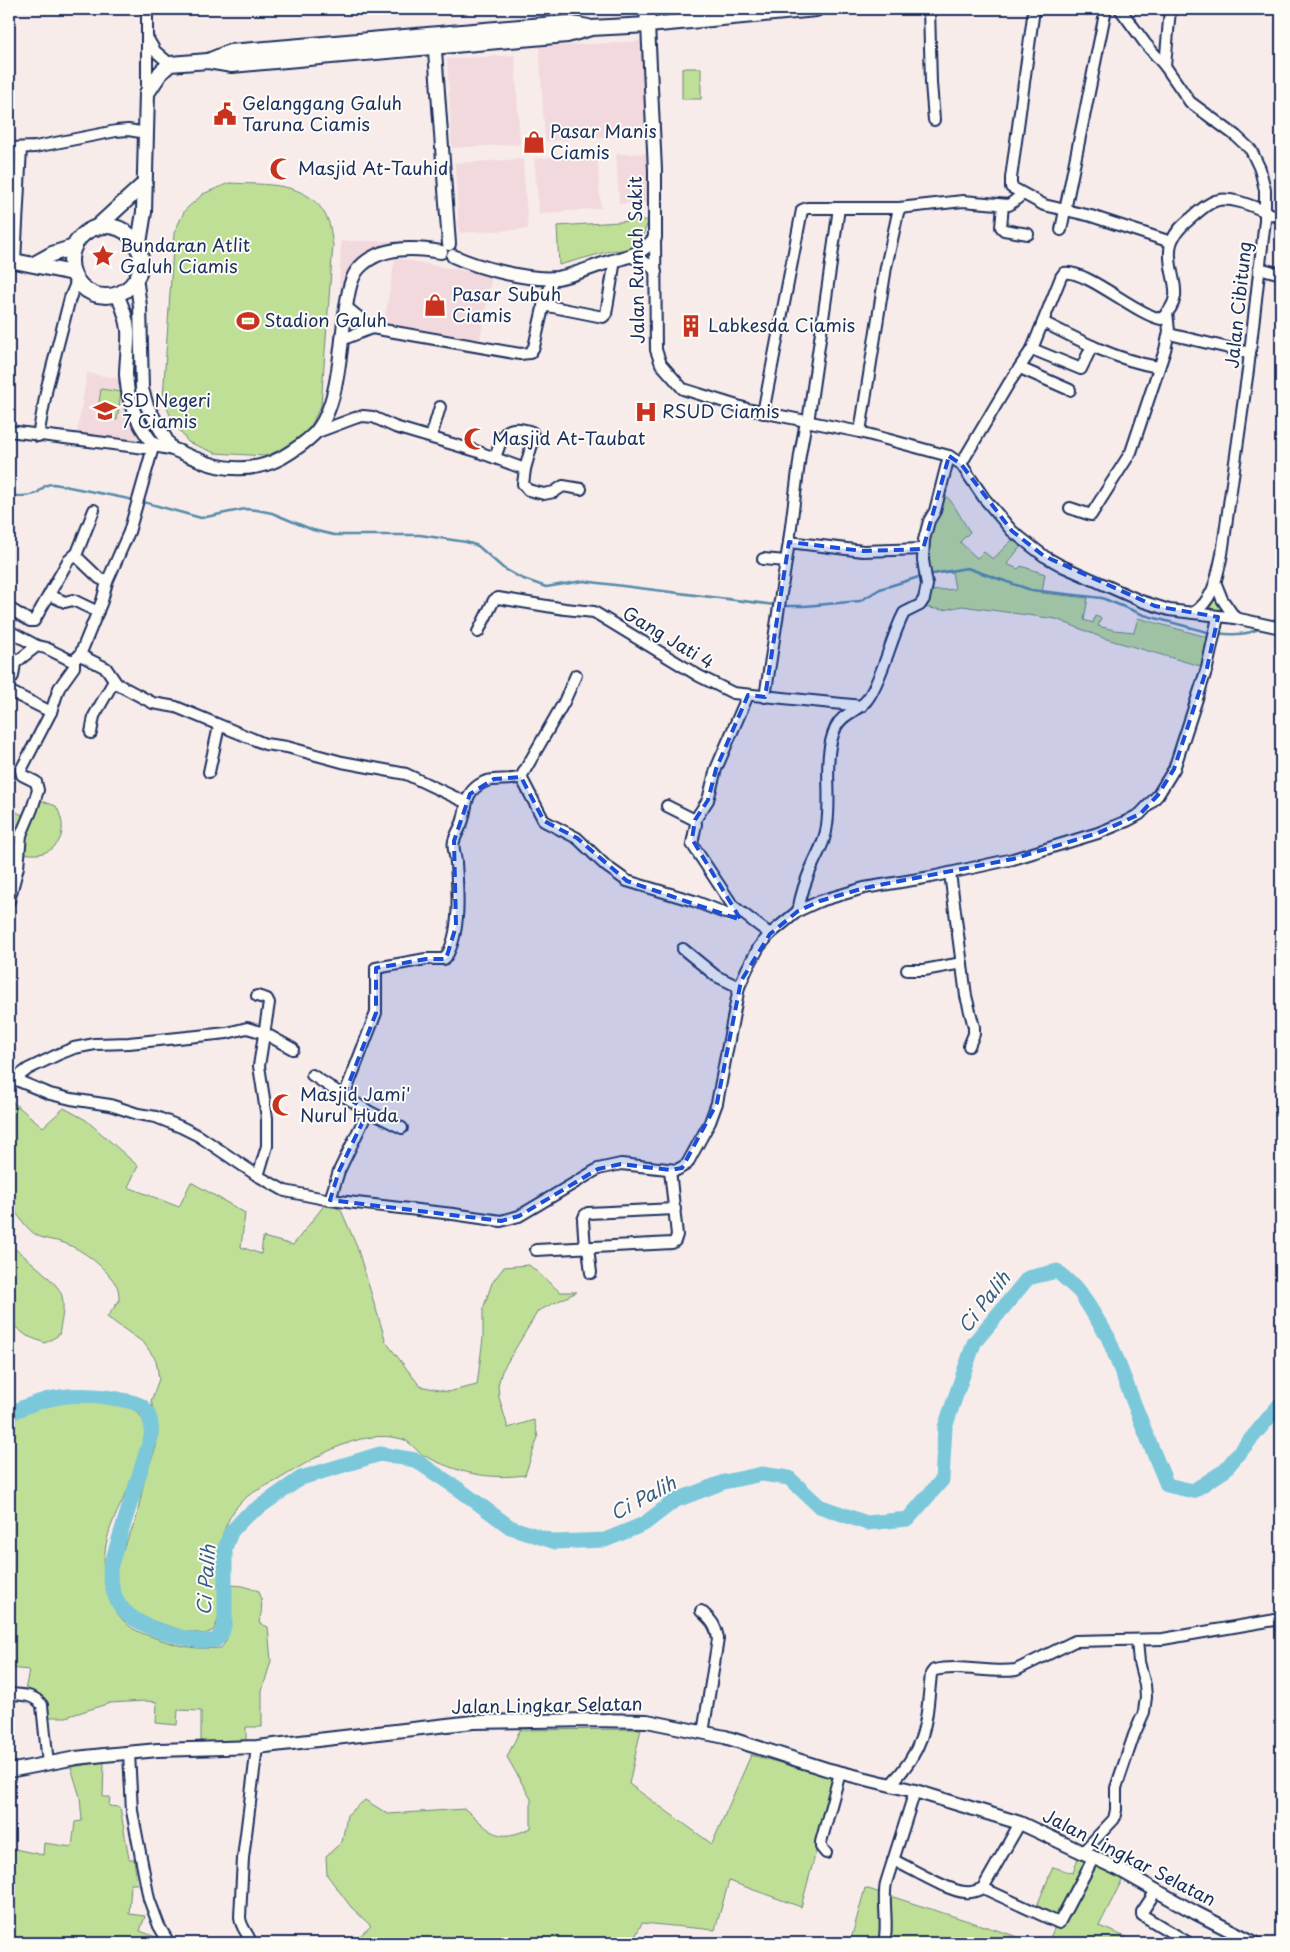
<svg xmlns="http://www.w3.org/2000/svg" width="1290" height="1952" viewBox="0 0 1290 1952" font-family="'Playpen Sans',sans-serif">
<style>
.built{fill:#f2d9dd}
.green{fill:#bfdf97;stroke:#6d877a}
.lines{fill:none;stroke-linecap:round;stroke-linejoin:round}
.stream{stroke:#558ba9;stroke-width:2.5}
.river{stroke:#7cc8db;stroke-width:15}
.minor-casing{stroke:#1b2f5e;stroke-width:14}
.tertiary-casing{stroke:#1b2f5e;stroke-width:16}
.secondary-casing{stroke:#1b2f5e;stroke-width:18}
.minor{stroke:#fdfcf7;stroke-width:10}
.tertiary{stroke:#fdfcf7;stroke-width:12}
.secondary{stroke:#fdfcf7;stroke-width:14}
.marked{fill:#1d4ed8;fill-opacity:0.2;stroke:#1d4ed8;stroke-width:4;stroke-dasharray:10 6;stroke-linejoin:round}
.labels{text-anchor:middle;stroke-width:4;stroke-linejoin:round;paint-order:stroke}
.poi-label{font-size:18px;fill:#1b2f5e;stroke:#fdfcf7;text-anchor:start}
.street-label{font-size:18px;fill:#1b2f5e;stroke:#fdfcf7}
.water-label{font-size:19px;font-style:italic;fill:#385d84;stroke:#fdfcf7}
</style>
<rect width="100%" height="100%" fill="#f8eceb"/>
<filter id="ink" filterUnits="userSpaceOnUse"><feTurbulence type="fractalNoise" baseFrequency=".02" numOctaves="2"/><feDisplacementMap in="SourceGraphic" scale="10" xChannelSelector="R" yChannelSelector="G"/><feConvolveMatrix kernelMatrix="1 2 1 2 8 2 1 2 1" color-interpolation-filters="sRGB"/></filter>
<g filter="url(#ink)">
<!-- built -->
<g class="built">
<polygon points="641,41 647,135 545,141 539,47"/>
<polygon points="515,55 520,144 452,148 447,59"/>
<polygon points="597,152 601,208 539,214 534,159"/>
<polygon points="647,153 650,202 619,204 616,154"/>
<polygon points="523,159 528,229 459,233 455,163"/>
<polygon points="341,241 419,241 421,243 420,245 377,249 361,258 350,270 339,291"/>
<polygon points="395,258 492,276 480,340 384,323"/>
<polygon points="87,373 123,379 138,427 136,442 77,433"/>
</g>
<!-- green -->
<g class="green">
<rect x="682" y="68" width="19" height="31"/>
<path d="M229,183C264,185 309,180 327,218C331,226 331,236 333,245L321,405L309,430L289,446L265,456L215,453L188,442L172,420L163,398L174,233L185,210L203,194Z"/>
<polygon points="649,220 640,242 633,249 610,251 559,265 557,226"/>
<polygon points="101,389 121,392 117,420 97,416"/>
<path d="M942,492C953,500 961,519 970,532L960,542L977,558L984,552L993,559L1013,539L1021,546L1007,564L1018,569L1021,566L1045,574L1042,593L1088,598L1084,620L1093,623L1095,616L1101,618L1098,626L1114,630L1134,632L1138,618L1214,639L1207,668L1103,638L1056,619L962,606L943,610L922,607L929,591L955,589L952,572L927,575L926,549Z"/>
<polygon points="1216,597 1223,609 1222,611 1211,611 1210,608"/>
<path d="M31,797L56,806C72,834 56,860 23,853C18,852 13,851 9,847V808L22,815Z"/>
<path d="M9,1099L43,1127L64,1108L86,1120L138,1166L128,1187L179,1207L191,1182L245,1213L241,1247L261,1254L263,1237L293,1245L326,1203L341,1210L357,1247L386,1342L420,1386L448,1392L477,1385L483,1338V1309L492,1283L504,1267L529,1265L560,1292H577L538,1311L502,1371L498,1385L499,1397L508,1428L534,1420L538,1437L525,1475C487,1480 458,1473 423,1455C416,1451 410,1441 402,1439C358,1427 312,1460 276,1481C264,1487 249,1493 240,1503C232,1512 226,1524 222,1536C215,1561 224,1591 219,1615C218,1620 216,1625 214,1630L205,1634L184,1631L156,1622L134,1613L120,1597L115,1573L118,1561L136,1520L145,1477L156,1447L158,1428L151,1401L159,1379L156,1360L144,1343L107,1317L119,1301C119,1296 119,1291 117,1286C106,1268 84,1250 64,1243C56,1240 46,1240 38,1236C25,1229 20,1215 9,1206Z"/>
<path d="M9,1244C20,1253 60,1283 62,1296C65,1309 61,1322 59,1335L45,1343L27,1336L9,1322Z"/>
<path d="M79,1399C95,1401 130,1402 140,1415C159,1437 118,1505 110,1529C102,1554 100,1587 115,1610C124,1623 132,1630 147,1635C175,1645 191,1650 221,1648C235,1631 231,1607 231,1585L243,1586L259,1591C263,1603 262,1611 259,1623L268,1627L271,1661L262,1691V1727H246V1742L201,1745V1711L178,1710L177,1725L156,1723L157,1702L145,1701L110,1703L66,1717H48L44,1698L25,1691L29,1670L9,1668V1418C31,1407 54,1402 79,1399Z"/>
<path d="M641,1729L629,1784L712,1844L751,1755L836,1778L801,1907L729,1881L715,1930L642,1923L632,1943H352L371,1926L351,1907L327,1875L326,1856L342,1842L347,1815L365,1800L388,1814L465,1809C493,1832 495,1844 531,1828V1799L507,1757L520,1730Z"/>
<polygon points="104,1762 103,1797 110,1797 109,1806 120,1807 129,1859 134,1859 137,1884 131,1884 129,1914 145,1916 140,1931 164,1940 163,1943 9,1943 9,1851 10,1848 43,1855 44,1843 72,1847 75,1822 82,1821 80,1797 71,1767"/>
<polygon points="1079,1855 1123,1878 1099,1926 1126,1937 1123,1943 1048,1943 1057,1921 1034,1913 1053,1867 1073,1873"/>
<polygon points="865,1888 1037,1943 850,1943"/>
</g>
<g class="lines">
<!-- stream -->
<g class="stream">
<path d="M9,496C18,496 29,497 37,493C44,488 43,484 54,484L134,500"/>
<polyline points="140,501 201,518 245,509 257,510 272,513 313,530 334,535 420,535 466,542 478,546 503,568 521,578 546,587 583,581 775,605"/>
<polyline points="927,575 967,568 1031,590 1102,598 1144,615 1211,633"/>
<polyline points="781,606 805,606 860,601 880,589 922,576"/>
<polyline points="1271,622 1281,615"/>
<path d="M1217,633C1231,635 1250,635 1262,627"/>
</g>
<!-- river -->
<path class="river" d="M9,1414C47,1395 76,1392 118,1399C126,1401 138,1402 144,1408C152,1416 152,1427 151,1437L110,1568C110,1612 137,1625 174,1635C189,1639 201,1643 216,1640L222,1633L225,1622V1548L231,1532L245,1517L301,1478L380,1454L415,1460L460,1490L510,1527L555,1542L605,1540L644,1524L674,1501L724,1482L762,1474L789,1478L819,1506L867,1523L908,1519L942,1480L945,1427L974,1343L1028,1278L1057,1271L1080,1292L1108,1337L1148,1439L1167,1485L1193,1491L1224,1471L1281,1403"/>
<defs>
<g id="minor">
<polyline points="147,9 147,93"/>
<polyline points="929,9 931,83 934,120"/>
<polyline points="1034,9 1011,178 1011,187 1044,205 1091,216 1171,242"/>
<path d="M1120,9L1145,43L1165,66L1190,102L1236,136L1251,150L1260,169L1265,190V220L1248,370L1222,554C1217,577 1214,600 1193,613"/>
<polyline points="148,39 155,51 170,64"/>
<polyline points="1165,66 1170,9"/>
<polyline points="9,148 35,147 116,131 128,130 147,133"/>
<polyline points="1003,205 1001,227 1004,230 1028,234"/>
<polyline points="1061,230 1106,9"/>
<polyline points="655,238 656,350 661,364 683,389 747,409 860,432 949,456 961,464 984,498 1012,531 1044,556 1062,566 1141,601 1169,610 1235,618 1281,628"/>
<path d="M631,257C642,259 649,263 656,272"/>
<polyline points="15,261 21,148"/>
<polyline points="1259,268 1281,274"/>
<polyline points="543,305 603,317 606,314 615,260"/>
<polyline points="346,307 372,328"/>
<path d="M1043,322C1080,341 1117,360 1158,367"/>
<polyline points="1169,334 1250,353"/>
<polyline points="341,340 372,328 520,354 530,353 534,347 543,308 553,278"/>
<polyline points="1032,349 1081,369 1092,346"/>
<polyline points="1020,368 1070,390"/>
<polyline points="763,413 802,210 807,208 899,208 963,201 1009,205 1023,194"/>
<polyline points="806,421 800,455 789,542 863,551 923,549"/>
<polyline points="808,422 839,208"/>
<polyline points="9,431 153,449"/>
<polyline points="860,432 886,267 899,208"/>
<polyline points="315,433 355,418 363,416 373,417 395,427 476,451 522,468 525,469 523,484 528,490 544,494 554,492 563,486 581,489"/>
<polyline points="38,436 47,387 70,298 77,281"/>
<polyline points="431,437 440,407"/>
<path d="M495,458C503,435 504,422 532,432L534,437L525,469"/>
<path d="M961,464L1009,383L1032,349L1061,277L1064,273C1086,269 1137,315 1161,319C1188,295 1168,279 1170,251C1170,237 1180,227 1190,219C1197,213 1206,204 1215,201C1233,194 1264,212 1281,218"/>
<polyline points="1070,508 1091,515 1131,452 1165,350 1169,331 1167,312"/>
<polyline points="75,555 99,578 107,582"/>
<polyline points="763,559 786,561"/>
<polyline points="1216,584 1222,599 1235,618"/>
<polyline points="49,595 65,602 73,600 98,612"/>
<polyline points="9,608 30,621 34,621 68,561 77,553 94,510"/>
<polyline points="9,631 37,646"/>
<polyline points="478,632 494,600 498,598 565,609 594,612 699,676 733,693 862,706"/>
<polyline points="80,655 106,668 117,684 153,703 176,707 265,744 287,747 342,762 406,774 465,802"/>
<polyline points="9,663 15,663 37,646 46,648 70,660 74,660 80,655 102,601 107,582 129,532 154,444"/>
<polyline points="9,682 13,676 15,663"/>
<polyline points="9,691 51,712"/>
<polyline points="765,697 789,542"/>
<polyline points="91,733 94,716 114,681"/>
<polyline points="209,772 219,726"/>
<polyline points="521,777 544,821 577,838 606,866 627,881 694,901 725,913 741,913"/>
<polyline points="667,806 695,820 696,824 692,844 733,906 770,934"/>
<polyline points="695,820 708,800 716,769 748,695"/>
<polyline points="950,873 966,996 974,1027 974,1034 969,1046"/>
<polyline points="9,901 18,867 21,835 32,809 38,790 36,782 22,775 21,770 51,712 59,688 74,667 74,660"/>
<path d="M798,911C801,894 806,879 813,864C819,851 826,839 827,825C832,793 822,757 836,727C843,712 861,711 869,697C885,671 890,640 904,613L920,605L924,599L927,585L923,560L924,540L929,521L935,511L949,456"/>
<polyline points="683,949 716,976 739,987"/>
<polyline points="907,970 924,970 962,963"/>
<polyline points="257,996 267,999 269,1003 259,1066 267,1118 267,1146 258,1176"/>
<polyline points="312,1075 344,1096"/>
<polyline points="9,1077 50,1094 71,1099 110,1105 138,1114 156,1117 181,1127 199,1136 258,1176 285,1191 330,1200 453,1214 501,1221 519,1216 598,1169 621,1164 677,1170 687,1164 710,1122 717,1103 739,987 747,969 759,947 770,934 798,911 820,901 864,888 931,877 1013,859 1098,833 1127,821 1140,814 1158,795 1174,769 1207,668 1218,617"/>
<polyline points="15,1079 28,1069 59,1054 74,1048 95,1044 129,1043 227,1033 247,1028 264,1033 293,1049"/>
<polyline points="368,1111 402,1128"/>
<path d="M330,1200L339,1171L368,1111L344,1096L376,1013V968L426,959H444L446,957C461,933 458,891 456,863C456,856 452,848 454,841C456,834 461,827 463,820C468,803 464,792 484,782C496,777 509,782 521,777L564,702L576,675"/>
<polyline points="588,1247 591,1273"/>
<polyline points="585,1248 583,1220 585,1215 588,1213 675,1209"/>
<polyline points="536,1250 672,1243 675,1241 677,1235 670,1170"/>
<path d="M701,1611C711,1620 716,1625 718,1639L703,1733"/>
<path d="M9,1694C21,1695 34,1694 42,1705L48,1764"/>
<polyline points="129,1753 132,1811 149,1899 159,1926 169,1943"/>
<path d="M890,1785C927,1747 926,1723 931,1674L934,1670C962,1664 989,1674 1016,1670L1075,1641L1163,1639L1281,1619"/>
<polyline points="1020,1823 983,1888 1059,1923 1094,1857"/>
<polyline points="1083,1852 1114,1819 1116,1810 1116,1788 1120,1776 1134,1735 1144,1712 1146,1697 1145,1685 1139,1662 1137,1641"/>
<polyline points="826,1853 821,1847 821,1842 840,1773"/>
<path d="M893,1860C911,1868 947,1891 965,1892C972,1893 977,1891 983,1888"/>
<polyline points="1156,1891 1142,1912 1142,1915 1189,1943"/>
<path d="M251,1943C249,1934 240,1927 240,1917L243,1858L257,1747"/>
<path d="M884,1943C889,1923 882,1903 886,1883L915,1791"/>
</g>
<g id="tertiary">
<polyline points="434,37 449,244"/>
<path d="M453,256C479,268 529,281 557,278C575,275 592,267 609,262C628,256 641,255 655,238V170L648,25"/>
<polyline points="136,277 140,306 142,389 147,406 171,448"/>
<path d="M117,294C122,306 127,317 128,330C129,345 126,360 126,375C127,392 132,411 141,426C144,431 149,440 154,444C159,447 167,447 172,449C181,452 188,456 197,459C222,471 255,472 281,458C293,451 304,444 314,434C340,407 340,344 346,307C348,295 350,278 359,268C379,246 414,247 441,252"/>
<polyline points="9,1771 76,1758 104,1755 158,1750 257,1747 473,1722 592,1720 647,1721 725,1737 826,1769 915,1791 1020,1823 1118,1869 1196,1913 1255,1943"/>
</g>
<g id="secondary">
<polyline points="647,9 648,25"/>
<polyline points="208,61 230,52 567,23 588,27"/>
<circle cx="106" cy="261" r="35"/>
<polyline points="96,228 144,184"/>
<polyline points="138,249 144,212 147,93 161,72 170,64 208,61 232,65 567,35 591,28 648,25 816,9"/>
<polyline points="9,260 73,273"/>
<polyline points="34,264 52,254 74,247"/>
</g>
</defs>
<!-- minor casing -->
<use href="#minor" class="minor-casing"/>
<!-- tertiary casing -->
<use href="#tertiary" class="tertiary-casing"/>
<!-- secondary casing -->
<use href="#secondary" class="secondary-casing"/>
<!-- minor -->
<use href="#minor" class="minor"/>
<!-- tertiary -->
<use href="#tertiary" class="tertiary"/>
<!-- secondary -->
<use href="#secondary" class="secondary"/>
</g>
</g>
<!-- marked area -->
<path class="marked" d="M949,456L961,464L1012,531L1044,556L1155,606L1218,617L1207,668L1174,769L1158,795L1140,814L1098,833L1013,859L864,888L820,901L798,911L770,934L741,981L717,1103L682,1168L670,1170L621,1164L598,1169L519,1216L501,1221L330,1200L339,1171L368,1111L344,1096L376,1013V968L426,959H446L456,926L454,841L470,794L494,779L521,777L544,821L577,838L627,881L741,920L692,839L695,820L708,800L716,769L748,695L765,697L789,542L863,551L923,549Z"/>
<!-- icons -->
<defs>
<symbol id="civic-bare" viewBox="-9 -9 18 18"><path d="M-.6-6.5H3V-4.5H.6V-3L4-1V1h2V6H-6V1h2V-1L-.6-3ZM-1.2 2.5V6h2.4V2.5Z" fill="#c8321e" stroke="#fdfcf7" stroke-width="2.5" paint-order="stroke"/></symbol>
<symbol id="shop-bare" viewBox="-9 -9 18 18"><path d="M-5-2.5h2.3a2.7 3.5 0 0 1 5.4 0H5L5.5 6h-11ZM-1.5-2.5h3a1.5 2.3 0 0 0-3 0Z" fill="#c8321e" stroke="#fdfcf7" stroke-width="2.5" paint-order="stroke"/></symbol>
<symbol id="mosque-bare" viewBox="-9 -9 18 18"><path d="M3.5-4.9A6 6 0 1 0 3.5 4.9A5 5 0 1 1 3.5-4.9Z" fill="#c8321e" stroke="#fdfcf7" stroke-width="2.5" paint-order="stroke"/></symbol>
<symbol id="sight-bare" viewBox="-9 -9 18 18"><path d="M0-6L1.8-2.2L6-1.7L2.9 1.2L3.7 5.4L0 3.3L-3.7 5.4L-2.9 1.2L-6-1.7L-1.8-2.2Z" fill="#c8321e" stroke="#fdfcf7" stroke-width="2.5" paint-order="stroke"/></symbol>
<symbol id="stadium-bare" viewBox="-9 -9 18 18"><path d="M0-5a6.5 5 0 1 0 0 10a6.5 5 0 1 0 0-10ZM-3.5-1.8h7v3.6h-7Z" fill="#c8321e" stroke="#fdfcf7" stroke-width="2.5" paint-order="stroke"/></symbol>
<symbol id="building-bare" viewBox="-9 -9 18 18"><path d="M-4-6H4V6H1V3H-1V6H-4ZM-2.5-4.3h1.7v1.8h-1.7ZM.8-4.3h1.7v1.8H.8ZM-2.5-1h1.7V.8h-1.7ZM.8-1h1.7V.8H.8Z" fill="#c8321e" stroke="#fdfcf7" stroke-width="2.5" paint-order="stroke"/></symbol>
<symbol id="school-bare" viewBox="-9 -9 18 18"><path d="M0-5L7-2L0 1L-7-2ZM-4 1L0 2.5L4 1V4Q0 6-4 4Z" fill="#c8321e" stroke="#fdfcf7" stroke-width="2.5" paint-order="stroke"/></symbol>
<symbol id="hospital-bare" viewBox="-9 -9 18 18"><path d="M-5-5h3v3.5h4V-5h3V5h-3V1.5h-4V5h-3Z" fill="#c8321e" stroke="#fdfcf7" stroke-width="2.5" paint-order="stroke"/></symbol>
</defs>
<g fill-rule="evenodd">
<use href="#civic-bare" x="209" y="98" width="32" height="32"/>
<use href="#shop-bare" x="518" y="126" width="32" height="32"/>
<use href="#mosque-bare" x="265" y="153" width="32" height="32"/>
<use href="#sight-bare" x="87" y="240" width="32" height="32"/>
<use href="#shop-bare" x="419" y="289" width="32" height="32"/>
<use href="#stadium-bare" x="232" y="305" width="32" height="32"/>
<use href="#building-bare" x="675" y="310" width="32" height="32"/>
<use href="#school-bare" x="89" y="395" width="32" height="32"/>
<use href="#hospital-bare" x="630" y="396" width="32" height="32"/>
<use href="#mosque-bare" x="459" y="423" width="32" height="32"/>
<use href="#mosque-bare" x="267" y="1089" width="32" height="32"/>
</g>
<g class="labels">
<!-- poi labels -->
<g class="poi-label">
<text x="242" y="110">Gelanggang Galuh<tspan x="242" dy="21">Taruna Ciamis</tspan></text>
<text x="550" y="138">Pasar Manis<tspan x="550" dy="21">Ciamis</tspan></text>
<text x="298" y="175">Masjid At-Tauhid</text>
<text x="120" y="252">Bundaran Atlit<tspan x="120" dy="21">Galuh Ciamis</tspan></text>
<text x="452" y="301">Pasar Subuh<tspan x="452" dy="21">Ciamis</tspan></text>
<text x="264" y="327">Stadion Galuh</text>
<text x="708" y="332">Labkesda Ciamis</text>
<text x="122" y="407">SD Negeri<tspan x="122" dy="21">7 Ciamis</tspan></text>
<text x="662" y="418">RSUD Ciamis</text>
<text x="492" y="445">Masjid At-Taubat</text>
<text x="300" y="1101">Masjid Jami'<tspan x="300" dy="21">Nurul Huda</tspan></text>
</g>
<!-- street labels -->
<g class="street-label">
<text transform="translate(637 260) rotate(-91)" y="6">Jalan Rumah Sakit</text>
<text transform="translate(1239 305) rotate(-84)" y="6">Jalan Cibitung</text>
<text transform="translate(668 638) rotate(31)" y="6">Gang Jati 4</text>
<text transform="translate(547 1706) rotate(-1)" y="6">Jalan Lingkar Selatan</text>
<text transform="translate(1129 1858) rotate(27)" y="6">Jalan Lingkar Selatan</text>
</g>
<!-- water labels -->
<g class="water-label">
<text transform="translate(984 1302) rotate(-52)" y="7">Ci Palih</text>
<text transform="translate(643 1498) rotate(-28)" y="7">Ci Palih</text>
<text transform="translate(206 1580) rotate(-86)" y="7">Ci Palih</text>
</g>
</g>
<!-- margin -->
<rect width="1290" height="1952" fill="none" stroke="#fdfcf7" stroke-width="30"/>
<rect x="15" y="15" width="1260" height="1922" fill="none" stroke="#1b2f5e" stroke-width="2" filter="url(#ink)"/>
</svg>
